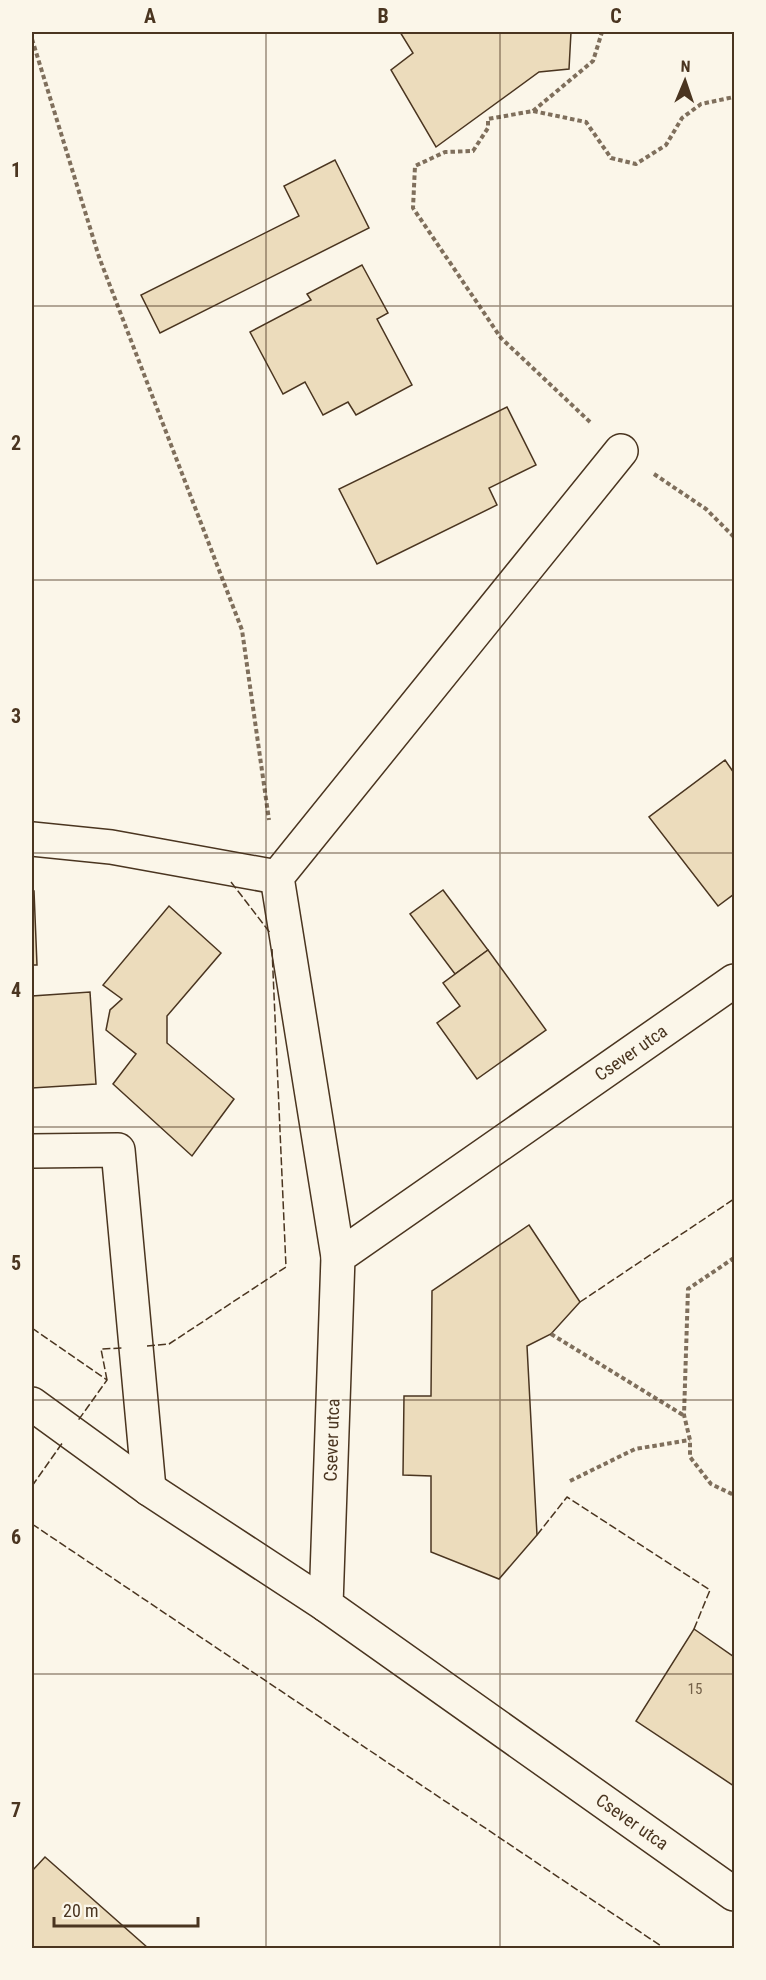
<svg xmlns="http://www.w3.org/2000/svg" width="766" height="1980" viewBox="0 0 766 1980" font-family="'Roboto Condensed',sans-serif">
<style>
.building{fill:#ecdcbc;stroke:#4a3520;stroke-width:1.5}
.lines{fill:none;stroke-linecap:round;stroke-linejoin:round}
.minor-casing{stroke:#4a3520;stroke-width:36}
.path{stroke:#7f6f5c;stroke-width:4;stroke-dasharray:4.5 3;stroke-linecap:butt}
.minor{stroke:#fbf6e9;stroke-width:33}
.fence{stroke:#4a3520;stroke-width:1.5;stroke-dasharray:8 3;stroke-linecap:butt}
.grid{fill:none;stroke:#4a3520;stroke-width:1.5;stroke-opacity:0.55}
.labels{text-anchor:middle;stroke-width:4.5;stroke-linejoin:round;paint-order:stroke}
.number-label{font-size:15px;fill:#725f47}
.street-label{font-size:18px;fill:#4a3520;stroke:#fbf6e9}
.neatline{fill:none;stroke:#4a3520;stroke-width:2}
.grid-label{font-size:20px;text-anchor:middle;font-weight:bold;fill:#4a3520}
</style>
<rect width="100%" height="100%" fill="#fbf6e9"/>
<!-- building -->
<g class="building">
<polygon points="400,32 571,32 569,69 539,72 436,147 391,70 413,53"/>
<polygon points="335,160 369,228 160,333 141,295 299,216 284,186"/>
<polygon points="362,265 388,313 377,319 412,385 356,415 348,402 323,415 305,382 283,394 250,332 311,300 307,294"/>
<polygon points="507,407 536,465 489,488 497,505 377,564 339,489"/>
<polygon points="725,760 734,773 734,894 718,906 649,817"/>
<polygon points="443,890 488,950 455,974 410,914"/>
<polygon points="32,891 34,891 37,965 32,965"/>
<polygon points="169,906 221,953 167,1016 167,1043 234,1099 192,1156 113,1084 136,1054 106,1030 110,1010 122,999 103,985"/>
<polygon points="488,950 546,1030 477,1079 437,1023 460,1006 443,983"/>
<polygon points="90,992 96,1084 32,1088 32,996"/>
<polygon points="529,1225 580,1302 551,1334 527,1346 537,1535 499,1579 431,1552 431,1476 403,1475 404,1396 431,1396 432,1291"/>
<polygon points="694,1629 734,1657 734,1786 636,1721"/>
<polygon points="45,1857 148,1948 32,1948 32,1871"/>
</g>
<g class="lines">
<defs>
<g id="minor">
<polyline points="32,839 111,847 277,877"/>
<polyline points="734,981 338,1257 326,1605 734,1894"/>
<polyline points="32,1151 118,1150 149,1489"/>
<polyline points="338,1257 277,877 621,451"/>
<polyline points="32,1404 149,1489 326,1605"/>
</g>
</defs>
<!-- minor casing -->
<use href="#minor" class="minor-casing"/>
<!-- path -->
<g class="path">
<polyline points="734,32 734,33"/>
<polyline points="32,39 99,257 242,630 269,820"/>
<polyline points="533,111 593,61 602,32"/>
<polyline points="590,422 501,338 413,208 415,166 445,152 473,151 488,128 488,119 533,111 586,122 611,158 636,164 666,145 682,118 701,104 734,97"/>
<polyline points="654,474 706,509 734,537"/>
<polyline points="734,1258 688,1289 684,1415 690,1440 690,1457 711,1484 734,1495"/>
<polyline points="551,1334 683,1415"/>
<polyline points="570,1481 635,1449 690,1440"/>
</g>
<!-- minor -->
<use href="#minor" class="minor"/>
<!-- fence -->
<g class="fence">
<polyline points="231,882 271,934"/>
<polyline points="580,1302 734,1199"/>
<polyline points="32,1328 107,1380 77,1422"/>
<polyline points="147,1346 169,1344 286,1267 272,949"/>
<polyline points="107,1380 101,1349 123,1348"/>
<polyline points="32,1486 63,1442"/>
<polyline points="32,1524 664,1948"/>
<polyline points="537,1535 567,1497 710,1590 694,1629"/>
</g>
</g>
<!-- grid -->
<path class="grid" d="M266,32V1948M500,32V1948M32,306H734M32,580H734M32,853H734M32,1127H734M32,1400H734M32,1674H734"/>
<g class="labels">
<!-- number labels -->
<g class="number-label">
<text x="695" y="1694">15</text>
</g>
<!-- street labels -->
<g class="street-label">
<text transform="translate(631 1053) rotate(-35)" y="6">Csever utca</text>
<text transform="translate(332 1440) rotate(-88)" y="6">Csever utca</text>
<text transform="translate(632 1822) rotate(35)" y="6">Csever utca</text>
</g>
</g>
<!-- border -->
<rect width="766" height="1980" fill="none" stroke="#fbf6e9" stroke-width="66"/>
<!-- north arrow -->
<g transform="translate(685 81) rotate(2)" stroke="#fbf6e9" stroke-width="4.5" paint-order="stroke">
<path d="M0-4.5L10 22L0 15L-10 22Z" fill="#4a3520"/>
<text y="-9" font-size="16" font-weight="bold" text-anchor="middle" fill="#4a3520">N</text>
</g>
<!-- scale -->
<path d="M54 1917v9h144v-9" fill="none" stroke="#4a3520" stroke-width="3"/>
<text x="63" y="1917" font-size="18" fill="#4a3520" stroke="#fbf6e9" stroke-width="4.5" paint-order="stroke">20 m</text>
<rect x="33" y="33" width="700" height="1914" class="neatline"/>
<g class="grid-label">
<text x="150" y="23">A</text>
<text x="383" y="23">B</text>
<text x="616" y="23">C</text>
<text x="16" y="177">1</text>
<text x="16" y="450">2</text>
<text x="16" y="723">3</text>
<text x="16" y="997">4</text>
<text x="16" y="1270">5</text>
<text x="16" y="1544">6</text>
<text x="16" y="1817">7</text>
</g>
</svg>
